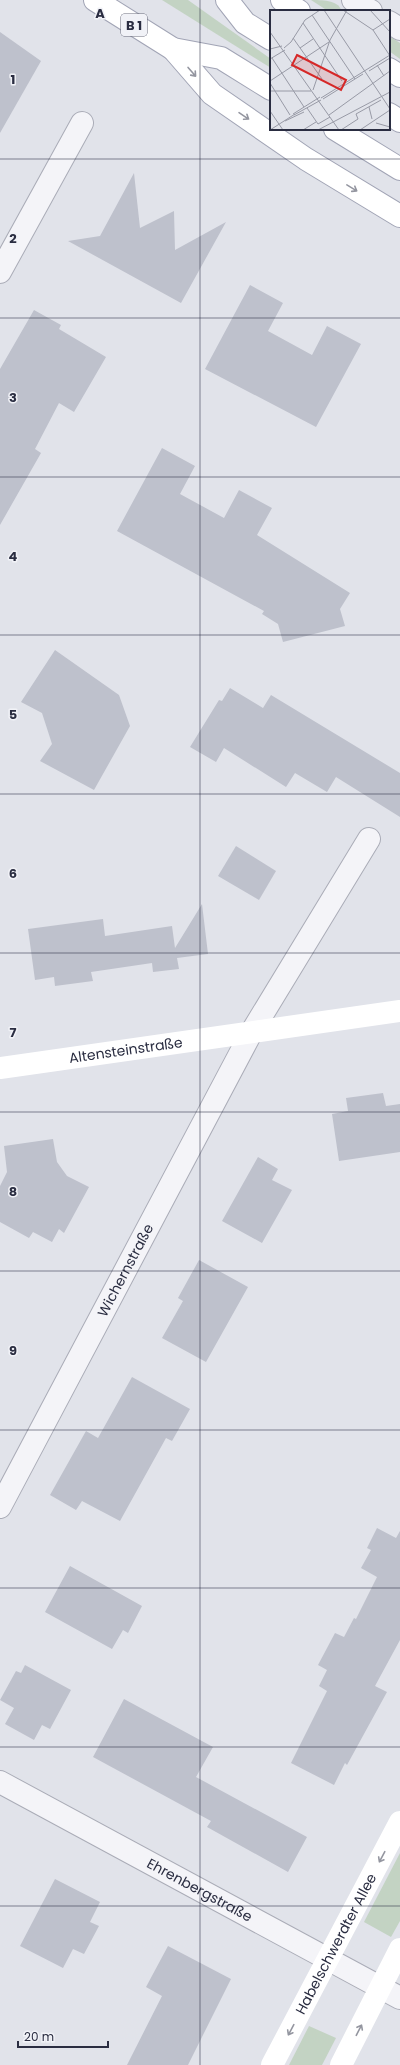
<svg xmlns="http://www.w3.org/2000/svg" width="400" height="2065" viewBox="0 0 400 2065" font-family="Poppins,sans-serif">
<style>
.green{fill:#c3d3c3}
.building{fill:#bec1cc}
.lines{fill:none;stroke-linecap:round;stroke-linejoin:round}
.street-casing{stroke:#aaacb7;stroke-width:24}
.primary-casing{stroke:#a1a4b5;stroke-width:24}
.street{stroke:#f4f4f8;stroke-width:22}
.secondary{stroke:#fff;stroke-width:22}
.primary{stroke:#fff;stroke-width:22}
.oneway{stroke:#9496a0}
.grid{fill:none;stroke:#2a2d41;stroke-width:1;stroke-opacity:0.55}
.labels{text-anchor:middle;stroke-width:3;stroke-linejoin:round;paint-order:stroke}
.shield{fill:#f1f2f7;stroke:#666878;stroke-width:1}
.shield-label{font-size:13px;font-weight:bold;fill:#2a2d41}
.street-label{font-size:14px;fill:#2a2d41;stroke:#f1f2f7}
.inset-road{fill:none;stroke:#989aa6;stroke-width:1}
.view{fill:#d62828;fill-opacity:0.15;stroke:#d62828;stroke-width:2}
.inset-edge{fill:none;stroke:#2a2d41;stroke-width:2}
.grid-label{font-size:13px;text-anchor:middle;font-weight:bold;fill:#2a2d41;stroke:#f1f2f7;stroke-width:3;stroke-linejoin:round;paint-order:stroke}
</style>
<rect width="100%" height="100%" fill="#e1e3ea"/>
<!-- green -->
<g class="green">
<polygon points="162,0 188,0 271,59 271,68"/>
<path d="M311,0C321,0 338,0 341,10L328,11Z"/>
<polygon points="389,36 400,43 400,59 389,51"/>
<polygon points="400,1853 400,1921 391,1937 364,1922"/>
<polygon points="309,2026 336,2038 322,2065 289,2065"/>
</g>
<!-- building -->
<g class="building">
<polygon points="0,32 41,61 0,133"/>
<polygon points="134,173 140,228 174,211 175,250 226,222 181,303 68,241 100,236"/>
<polygon points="250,285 283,303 268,331 312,355 327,326 361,344 316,427 205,369"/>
<polygon points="34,310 61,325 59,329 106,357 74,412 59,403 35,449 41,453 0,525 0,369"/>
<polygon points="162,448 195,466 180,494 224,518 239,490 272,508 257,535 350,593 340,609 345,626 283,642 278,624 262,614 264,611 117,531"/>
<polygon points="55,650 119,695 130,726 94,790 40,761 52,744 42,713 21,702"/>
<polygon points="230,688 263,708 271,695 400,773 400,817 336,777 327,792 295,773 286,787 224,748 216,762 190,747 219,700 222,701"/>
<polygon points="236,846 276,871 259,900 218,876"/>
<polygon points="202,904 208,954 177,958 179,969 153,972 152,963 91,972 93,981 55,986 54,977 35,980 28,929 103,919 105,936 172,926 175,948"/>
<polygon points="383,1093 386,1106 400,1104 400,1152 339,1161 332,1114 348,1111 346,1098"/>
<polygon points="53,1139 57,1162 67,1176 89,1187 64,1233 59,1229 52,1242 33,1232 29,1238 0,1222 0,1186 7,1172 4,1146"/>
<polygon points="258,1157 278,1169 272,1180 292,1190 262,1243 222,1221"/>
<polygon points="199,1260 248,1287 206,1362 162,1338 183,1301 178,1298"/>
<polygon points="132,1377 190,1409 172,1441 166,1438 120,1521 82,1501 76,1510 50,1495 86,1431 98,1438"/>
<polygon points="377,1528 396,1538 400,1531 400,1640 375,1686 387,1692 347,1765 345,1763 334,1785 291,1763 327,1691 319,1686 327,1670 318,1665 335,1633 344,1637 354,1618 356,1619 377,1577 361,1568 371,1550 367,1548"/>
<polygon points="70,1566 142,1606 128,1633 123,1630 112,1649 45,1612"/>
<polygon points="25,1665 71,1690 50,1729 42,1725 34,1740 5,1724 14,1708 0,1700 16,1671 21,1673"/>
<polygon points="124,1699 213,1747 196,1777 307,1837 288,1872 207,1827 211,1821 93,1757"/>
<polygon points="55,1879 100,1902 90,1922 99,1926 84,1954 73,1949 63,1968 20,1946"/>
<polygon points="168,1946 231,1979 188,2065 127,2065 162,1996 146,1987"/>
</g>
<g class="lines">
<defs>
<g id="street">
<polyline points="353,0 371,11"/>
<polyline points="389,22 400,29"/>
<polyline points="0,272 82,123"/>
<path id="s1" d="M0,1507L251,1033L369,839"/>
<path id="s2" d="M0,1782L400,1998"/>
</g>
<g id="primary">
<polyline points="95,0 173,49 221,58 271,89"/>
<polyline points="227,0 245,23 271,39"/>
<polyline points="282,0 299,11"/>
<polyline points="173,49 212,94 306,159 400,216"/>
<polyline points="389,69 400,76"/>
<polyline points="389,114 400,121"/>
<polyline points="335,129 400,169"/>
</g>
</defs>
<!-- street casing -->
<use href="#street" class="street-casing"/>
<!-- primary casing -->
<use href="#primary" class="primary-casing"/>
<!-- street -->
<use href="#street" class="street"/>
<!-- secondary -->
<g class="secondary">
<path id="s3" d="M0,1068L400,1011"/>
<path id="s4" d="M272,2065L400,1822"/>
<polyline points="341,2065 400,1949"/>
</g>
<!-- primary -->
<use href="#primary" class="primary"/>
</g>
<!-- one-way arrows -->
<defs><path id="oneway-shaft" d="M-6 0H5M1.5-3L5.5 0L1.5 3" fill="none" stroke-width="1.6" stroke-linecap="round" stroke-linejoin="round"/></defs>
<g class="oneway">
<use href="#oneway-shaft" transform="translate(192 72) rotate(49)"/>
<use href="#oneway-shaft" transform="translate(244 116) rotate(34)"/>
<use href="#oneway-shaft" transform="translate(352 188) rotate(31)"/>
<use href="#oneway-shaft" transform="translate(382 1857) rotate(118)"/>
<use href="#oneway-shaft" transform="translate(291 2030) rotate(118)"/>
<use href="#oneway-shaft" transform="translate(359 2030) rotate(-63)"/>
</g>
<!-- grid -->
<path class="grid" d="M200,0V2065M0,159H400M0,318H400M0,477H400M0,635H400M0,794H400M0,953H400M0,1112H400M0,1271H400M0,1430H400M0,1588H400M0,1747H400M0,1906H400"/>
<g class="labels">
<!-- shield labels -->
<rect class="shield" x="121" y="14" width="26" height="22" rx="3"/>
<g class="shield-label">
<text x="134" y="30">B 1</text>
</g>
<!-- street labels -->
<g class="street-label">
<text dy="5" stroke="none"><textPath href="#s3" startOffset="127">Altensteinstraße</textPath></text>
<text dy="5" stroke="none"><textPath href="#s1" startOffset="268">Wichernstraße</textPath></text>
<text dy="5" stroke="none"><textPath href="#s2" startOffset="227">Ehrenbergstraße</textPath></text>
<text dy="5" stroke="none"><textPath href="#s4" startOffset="137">Habelschwerdter Allee</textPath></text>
</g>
</g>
<!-- overview -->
<g transform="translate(270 10)">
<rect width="120" height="120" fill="#e1e3ea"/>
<path class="inset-road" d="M54,0L120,99M73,0L103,20L120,46M100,0L120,22M42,5L85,69M33,13L72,71M103,20L120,9M0,22L69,120M23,28L52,69M14,38L21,32L35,10L50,0M30,38L43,29M0,39L12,36M2,48L34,97M0,49L15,40M107,55L114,66M99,61L120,48M0,71L59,32M0,73L20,105M43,80L60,30L77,0M0,81H41M51,88L120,45M53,89L93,64M99,97L102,109M37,98L48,114L60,107M0,101L13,120M23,104L50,87M24,105L51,90M59,105L120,61M15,111L34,102M106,113L120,117M0,120L25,104M33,120L46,112M48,120L120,82M71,120L88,109L86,104L111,90M90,120L120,100"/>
<path class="view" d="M27,45L76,70L71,80L22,55Z"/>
<rect width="120" height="120" class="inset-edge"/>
</g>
<g class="grid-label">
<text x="100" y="18">A</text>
<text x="13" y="84">1</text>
<text x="13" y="243">2</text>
<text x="13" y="402">3</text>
<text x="13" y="561">4</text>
<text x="13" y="719">5</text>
<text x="13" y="878">6</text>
<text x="13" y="1037">7</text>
<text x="13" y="1196">8</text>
<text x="13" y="1355">9</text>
</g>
<!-- scale -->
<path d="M18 2041v6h90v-6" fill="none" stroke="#2a2d41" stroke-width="2"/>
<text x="24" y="2041" font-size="12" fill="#2a2d41" stroke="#f1f2f7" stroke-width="3" paint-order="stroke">20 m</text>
</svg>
